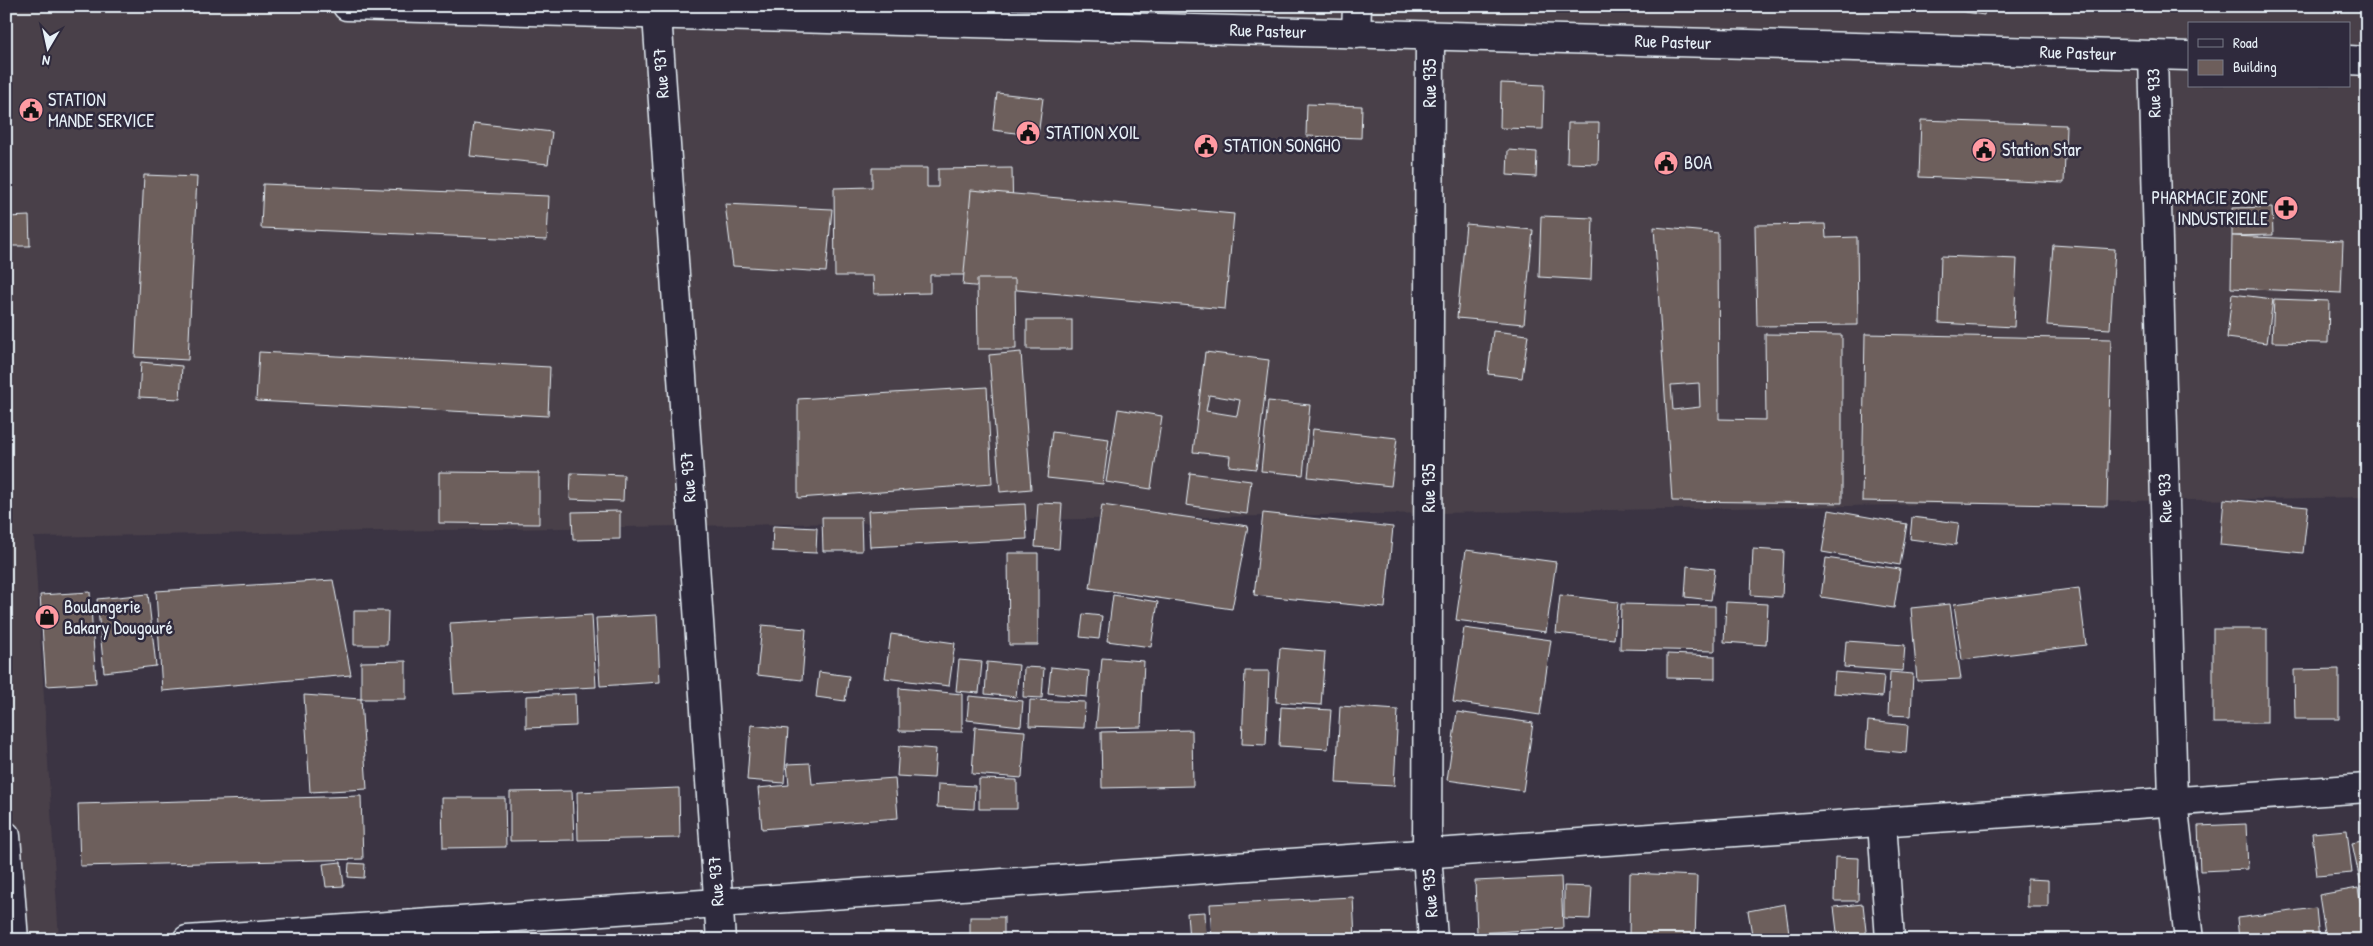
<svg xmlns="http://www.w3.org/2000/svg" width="2373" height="946" viewBox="0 0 2373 946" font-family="'Patrick Hand',sans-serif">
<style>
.built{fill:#4a414a;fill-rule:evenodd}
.building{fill:#6d5e5b;stroke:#e8f1f8;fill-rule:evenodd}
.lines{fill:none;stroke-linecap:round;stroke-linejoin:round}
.minor-casing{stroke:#e8f1f8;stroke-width:31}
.secondary-casing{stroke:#e8f1f8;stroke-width:31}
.minor{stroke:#2f2a3d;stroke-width:28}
.secondary{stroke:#2f2a3d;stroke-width:28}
.labels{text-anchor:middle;stroke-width:5;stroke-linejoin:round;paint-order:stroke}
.street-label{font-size:18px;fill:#e8f1f8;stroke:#2f2a3d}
.poi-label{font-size:18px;fill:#e8f1f8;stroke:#2f2a3d;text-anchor:start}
</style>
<rect width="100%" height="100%" fill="#3b3443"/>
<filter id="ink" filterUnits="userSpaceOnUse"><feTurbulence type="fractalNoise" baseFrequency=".02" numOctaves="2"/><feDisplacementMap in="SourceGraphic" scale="10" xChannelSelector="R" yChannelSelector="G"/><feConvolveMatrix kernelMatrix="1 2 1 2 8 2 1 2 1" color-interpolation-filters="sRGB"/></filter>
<g filter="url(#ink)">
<!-- built -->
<path class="built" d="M6,6H2367V497L34,537L59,940H6ZM2189,24H2349V86H2189Z"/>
<!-- building -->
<g class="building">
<polygon points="1929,6 1986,6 1984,15"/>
<polygon points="1501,83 1544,85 1543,129 1500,128"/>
<polygon points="997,93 1043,98 1038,136 993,130"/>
<polygon points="1307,104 1362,106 1361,138 1306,136"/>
<polygon points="1921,120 2066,125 2064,183 1919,177"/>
<polygon points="474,123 552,132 548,164 470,156"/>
<polygon points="1568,123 1599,123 1598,164 1567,163"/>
<polygon points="1508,150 1537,152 1536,177 1507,175"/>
<polygon points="872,168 927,168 927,187 938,187 938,169 1012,168 1014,275 930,275 930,293 874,294 873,276 835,276 834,188 872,187"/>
<polygon points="144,175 197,177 188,360 135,357"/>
<polygon points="263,184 549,196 547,240 261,228"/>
<polygon points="971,190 1234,214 1225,309 963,285"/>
<polygon points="725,204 832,209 826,272 733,266"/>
<polygon points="2272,207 2273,235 2232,236 2232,208"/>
<polygon points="29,216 30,246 9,246 8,217"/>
<polygon points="1541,216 1593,218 1591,280 1539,277"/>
<polygon points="1466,224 1533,230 1524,324 1457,318"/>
<polygon points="1825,224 1826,238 1857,237 1858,325 1757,326 1755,225"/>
<path d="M1654,227L1718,233L1719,419L1766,420L1765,334L1842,335V503L1672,501ZM1699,383L1700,407L1673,410L1671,385Z"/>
<polygon points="2232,236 2343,241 2341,293 2231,288"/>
<polygon points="2053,245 2115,249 2110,329 2047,325"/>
<polygon points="1941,256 2017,259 2014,327 1939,323"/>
<polygon points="977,279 1015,279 1016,349 978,349"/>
<polygon points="2232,294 2273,299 2267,343 2227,338"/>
<polygon points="2274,299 2329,301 2328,343 2272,342"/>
<rect x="1027" y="320" width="45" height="29"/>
<polygon points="1493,331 1528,335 1522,378 1488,374"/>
<polygon points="1865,334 2111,339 2107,506 1862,501"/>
<polygon points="259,352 550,367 548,416 256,401"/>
<polygon points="1021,352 1031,489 1000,492 989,355"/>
<path d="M1205,352L1269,360L1256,469L1229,466L1230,456L1193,452ZM1209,395L1240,400L1237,416L1206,411Z"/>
<polygon points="141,362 182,366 180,399 139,397"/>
<polygon points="987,387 992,484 798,498 798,399"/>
<polygon points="1268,401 1310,405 1303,475 1261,471"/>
<polygon points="1118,409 1162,416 1151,489 1106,482"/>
<polygon points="1313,429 1397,438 1391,486 1308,477"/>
<polygon points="1052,432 1109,439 1103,484 1047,478"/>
<polygon points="439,472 539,473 539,524 439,523"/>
<polygon points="571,473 624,475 623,501 570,499"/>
<polygon points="1190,473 1251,481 1247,514 1186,505"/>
<polygon points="2224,499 2308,507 2303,553 2220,545"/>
<polygon points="1038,503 1062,504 1059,549 1035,547"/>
<polygon points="1025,504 1027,539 870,547 868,511"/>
<polygon points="1102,505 1248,526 1232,609 1090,588"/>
<polygon points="1829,510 1907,524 1900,565 1822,552"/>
<polygon points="620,511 620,539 573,540 572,512"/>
<polygon points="1263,513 1393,527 1385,608 1254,595"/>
<polygon points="822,517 861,517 862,551 823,551"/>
<polygon points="1912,517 1959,523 1956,545 1910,539"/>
<polygon points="773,526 817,528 816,553 772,551"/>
<polygon points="1753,549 1784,551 1782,597 1751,595"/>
<polygon points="1466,550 1556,562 1546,632 1456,620"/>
<polygon points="1008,553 1038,553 1038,645 1009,645"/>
<polygon points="1826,558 1900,569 1894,608 1821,597"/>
<polygon points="1687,566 1715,569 1711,600 1685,597"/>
<polygon points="333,580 351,675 162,691 156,591"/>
<polygon points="2079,588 2086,645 1962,660 1954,604"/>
<polygon points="90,592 96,683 46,686 40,595"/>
<polygon points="148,594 156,666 104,672 97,599"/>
<polygon points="1113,595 1158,602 1151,647 1107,641"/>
<polygon points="1560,595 1618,602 1614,639 1556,633"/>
<polygon points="1726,602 1768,604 1766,645 1724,642"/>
<polygon points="1621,604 1715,606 1715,651 1620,649"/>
<polygon points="1950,604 1961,679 1917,681 1911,608"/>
<polygon points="354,611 388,611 387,645 354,645"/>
<polygon points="1083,614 1102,616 1099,639 1080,637"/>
<polygon points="592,615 596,687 454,694 450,623"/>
<polygon points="657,615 660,682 600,686 596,618"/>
<polygon points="762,625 806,629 802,680 757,675"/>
<polygon points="1464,628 1551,640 1540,715 1453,702"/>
<rect x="2213" y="629" width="54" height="94"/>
<polygon points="891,634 955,643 949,686 885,678"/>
<polygon points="1846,641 1905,645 1903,671 1844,667"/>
<polygon points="1280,648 1325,652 1321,705 1276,702"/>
<polygon points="1667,654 1715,656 1715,679 1667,678"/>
<polygon points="1102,658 1144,661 1141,727 1096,728"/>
<polygon points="959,660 982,662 979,693 956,691"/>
<polygon points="406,661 406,699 361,699 361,662"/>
<polygon points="987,662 1019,665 1016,697 985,694"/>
<polygon points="1024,667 1044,668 1042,698 1023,697"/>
<polygon points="1051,667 1089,671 1087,697 1048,693"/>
<polygon points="2339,669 2339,719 2295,719 2294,670"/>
<polygon points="1245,671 1269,671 1266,745 1242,744"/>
<polygon points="819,672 849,676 845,701 816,697"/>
<polygon points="1835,672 1884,676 1882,697 1833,693"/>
<polygon points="1890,672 1913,674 1911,716 1888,715"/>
<polygon points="899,688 962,694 962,732 899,731"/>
<polygon points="575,694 576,726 526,728 526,696"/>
<polygon points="304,695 361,699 367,789 310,792"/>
<polygon points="969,696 1023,701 1021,726 967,720"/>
<polygon points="1030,700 1085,702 1084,728 1029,726"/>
<polygon points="1340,706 1398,710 1394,786 1336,783"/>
<polygon points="1281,707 1331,710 1328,749 1279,746"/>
<polygon points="1457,712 1533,723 1523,791 1447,780"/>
<polygon points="1868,721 1908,725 1906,753 1866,749"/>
<polygon points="751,725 788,729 784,783 747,780"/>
<polygon points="975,727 1025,731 1022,778 972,774"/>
<polygon points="1192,730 1193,786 1102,788 1101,732"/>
<polygon points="899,746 936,749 934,778 897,776"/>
<polygon points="810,763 812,784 895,778 898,818 762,829 758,788 789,785 787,764"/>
<polygon points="979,779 1017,780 1017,809 979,809"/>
<polygon points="938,784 975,786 974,809 937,807"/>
<polygon points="679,788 680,838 578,840 577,792"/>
<polygon points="572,791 574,840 510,841 510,792"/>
<polygon points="361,796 363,859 80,866 78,804"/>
<polygon points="442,798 505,798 506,847 443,848"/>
<polygon points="2246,824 2248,869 2200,871 2198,826"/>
<polygon points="2347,830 2352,873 2317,876 2312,833"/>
<polygon points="2367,840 2367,912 2352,843"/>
<polygon points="1835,857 1859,858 1858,901 1834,901"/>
<polygon points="341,862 344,886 326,887 323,864"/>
<polygon points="349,863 365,864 364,878 348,877"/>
<polygon points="1630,873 1697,876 1695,940 1629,938"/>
<polygon points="1561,877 1563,928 1477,933 1475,881"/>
<polygon points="2027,879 2048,880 2048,907 2027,907"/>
<polygon points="1564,886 1592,887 1590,919 1564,918"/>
<polygon points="2358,888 2367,940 2326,940 2319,895"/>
<polygon points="1353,897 1355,940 1212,940 1210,904"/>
<polygon points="1785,904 1790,940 1753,940 1748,911"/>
<polygon points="1863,904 1867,940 1838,940 1834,907"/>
<polygon points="2316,908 2319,940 2239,940 2237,918"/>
<polygon points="1205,912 1206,940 1189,940 1187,913"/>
<rect x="970" y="917" width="34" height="23"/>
<polygon points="1059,936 1060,940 1017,940 1017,939"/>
<polygon points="2029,937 2066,940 2029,940"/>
</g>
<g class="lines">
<defs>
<g id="minor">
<polyline points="657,15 721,940"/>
<polyline points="1356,34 1357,6"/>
<polyline points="1430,36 1427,853 1433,940"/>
<polyline points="2153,55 2173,801 2189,940"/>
<polyline points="1882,822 1890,940"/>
<polyline points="187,940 2367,788"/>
</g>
<g id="secondary">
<polyline points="347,6 2189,56"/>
<polyline points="2349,60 2367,61"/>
<polyline points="6,836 14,940"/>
</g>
</defs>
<!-- minor casing -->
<use href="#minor" class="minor-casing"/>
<!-- secondary casing -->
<use href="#secondary" class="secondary-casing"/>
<!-- minor -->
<use href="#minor" class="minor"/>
<!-- secondary -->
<use href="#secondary" class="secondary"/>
</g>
</g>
<!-- icons -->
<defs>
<symbol id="civic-disc" viewBox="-11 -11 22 22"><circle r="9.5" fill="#ff9aa2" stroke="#2f2a3d"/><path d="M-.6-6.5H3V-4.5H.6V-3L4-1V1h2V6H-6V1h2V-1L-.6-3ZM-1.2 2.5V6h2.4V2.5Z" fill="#111"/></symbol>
<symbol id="pharmacy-disc" viewBox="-11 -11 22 22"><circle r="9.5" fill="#ff9aa2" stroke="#2f2a3d"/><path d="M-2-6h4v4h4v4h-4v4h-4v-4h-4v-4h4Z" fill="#111"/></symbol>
<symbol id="shop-disc" viewBox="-11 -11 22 22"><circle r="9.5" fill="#ff9aa2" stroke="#2f2a3d"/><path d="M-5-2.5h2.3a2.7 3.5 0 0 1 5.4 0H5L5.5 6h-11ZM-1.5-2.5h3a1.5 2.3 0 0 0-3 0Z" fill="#111"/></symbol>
</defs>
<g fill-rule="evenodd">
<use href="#civic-disc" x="17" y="96" width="28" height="28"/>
<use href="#civic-disc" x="1014" y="119" width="28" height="28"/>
<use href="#civic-disc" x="1192" y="132" width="28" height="28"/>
<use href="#civic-disc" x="1970" y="136" width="28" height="28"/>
<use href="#civic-disc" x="1652" y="149" width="28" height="28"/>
<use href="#pharmacy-disc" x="2272" y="194" width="28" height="28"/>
<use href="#shop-disc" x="33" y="603" width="28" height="28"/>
</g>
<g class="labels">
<!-- street labels -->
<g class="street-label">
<text transform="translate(1268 31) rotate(2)" y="6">Rue Pasteur</text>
<text transform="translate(1673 42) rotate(2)" y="6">Rue Pasteur</text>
<text transform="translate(2078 53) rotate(2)" y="6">Rue Pasteur</text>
<text transform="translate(661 73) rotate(-94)" y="6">Rue 937</text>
<text transform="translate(1430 83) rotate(-90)" y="6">Rue 935</text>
<text transform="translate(2154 93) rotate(-92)" y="6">Rue 933</text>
<text transform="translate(688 477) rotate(-94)" y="6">Rue 937</text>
<text transform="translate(1429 488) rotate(-90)" y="6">Rue 935</text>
<text transform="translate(2165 498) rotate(-92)" y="6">Rue 933</text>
<text transform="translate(716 881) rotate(-94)" y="6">Rue 937</text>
<text transform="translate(1430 893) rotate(-94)" y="6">Rue 935</text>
</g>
<!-- poi labels -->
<g class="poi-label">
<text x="48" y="106">STATION<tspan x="48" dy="21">MANDE SERVICE</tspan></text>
<text x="1046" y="139">STATION XOIL</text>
<text x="1224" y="152">STATION SONGHO</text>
<text x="2002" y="156">Station Star</text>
<text x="1684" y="169">BOA</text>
<text x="2268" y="204" text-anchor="end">PHARMACIE ZONE<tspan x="2268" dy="21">INDUSTRIELLE</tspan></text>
<text x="64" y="613">Boulangerie<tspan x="64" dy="21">Bakary Dougouré</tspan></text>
</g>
</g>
<!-- margin -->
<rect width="2373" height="946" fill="none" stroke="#2f2a3d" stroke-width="25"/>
<rect x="12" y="12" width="2348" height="921" fill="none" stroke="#e8f1f8" stroke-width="2" filter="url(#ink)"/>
<!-- legend -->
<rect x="2188" y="22" width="162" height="65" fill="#2f2a3d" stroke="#797a88"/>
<rect x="2198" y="39" width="25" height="8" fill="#2f2a3d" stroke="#797a88"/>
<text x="2233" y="48" font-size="15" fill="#e8f1f8">Road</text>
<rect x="2198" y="60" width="25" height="15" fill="#6d5e5b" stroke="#797a88"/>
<text x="2233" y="72" font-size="15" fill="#e8f1f8">Building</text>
<!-- north arrow -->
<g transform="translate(48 48) rotate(189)" stroke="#2f2a3d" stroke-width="4" paint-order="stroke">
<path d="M0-4L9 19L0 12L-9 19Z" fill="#e8f1f8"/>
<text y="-8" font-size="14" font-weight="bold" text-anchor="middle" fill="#e8f1f8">N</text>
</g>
</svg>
